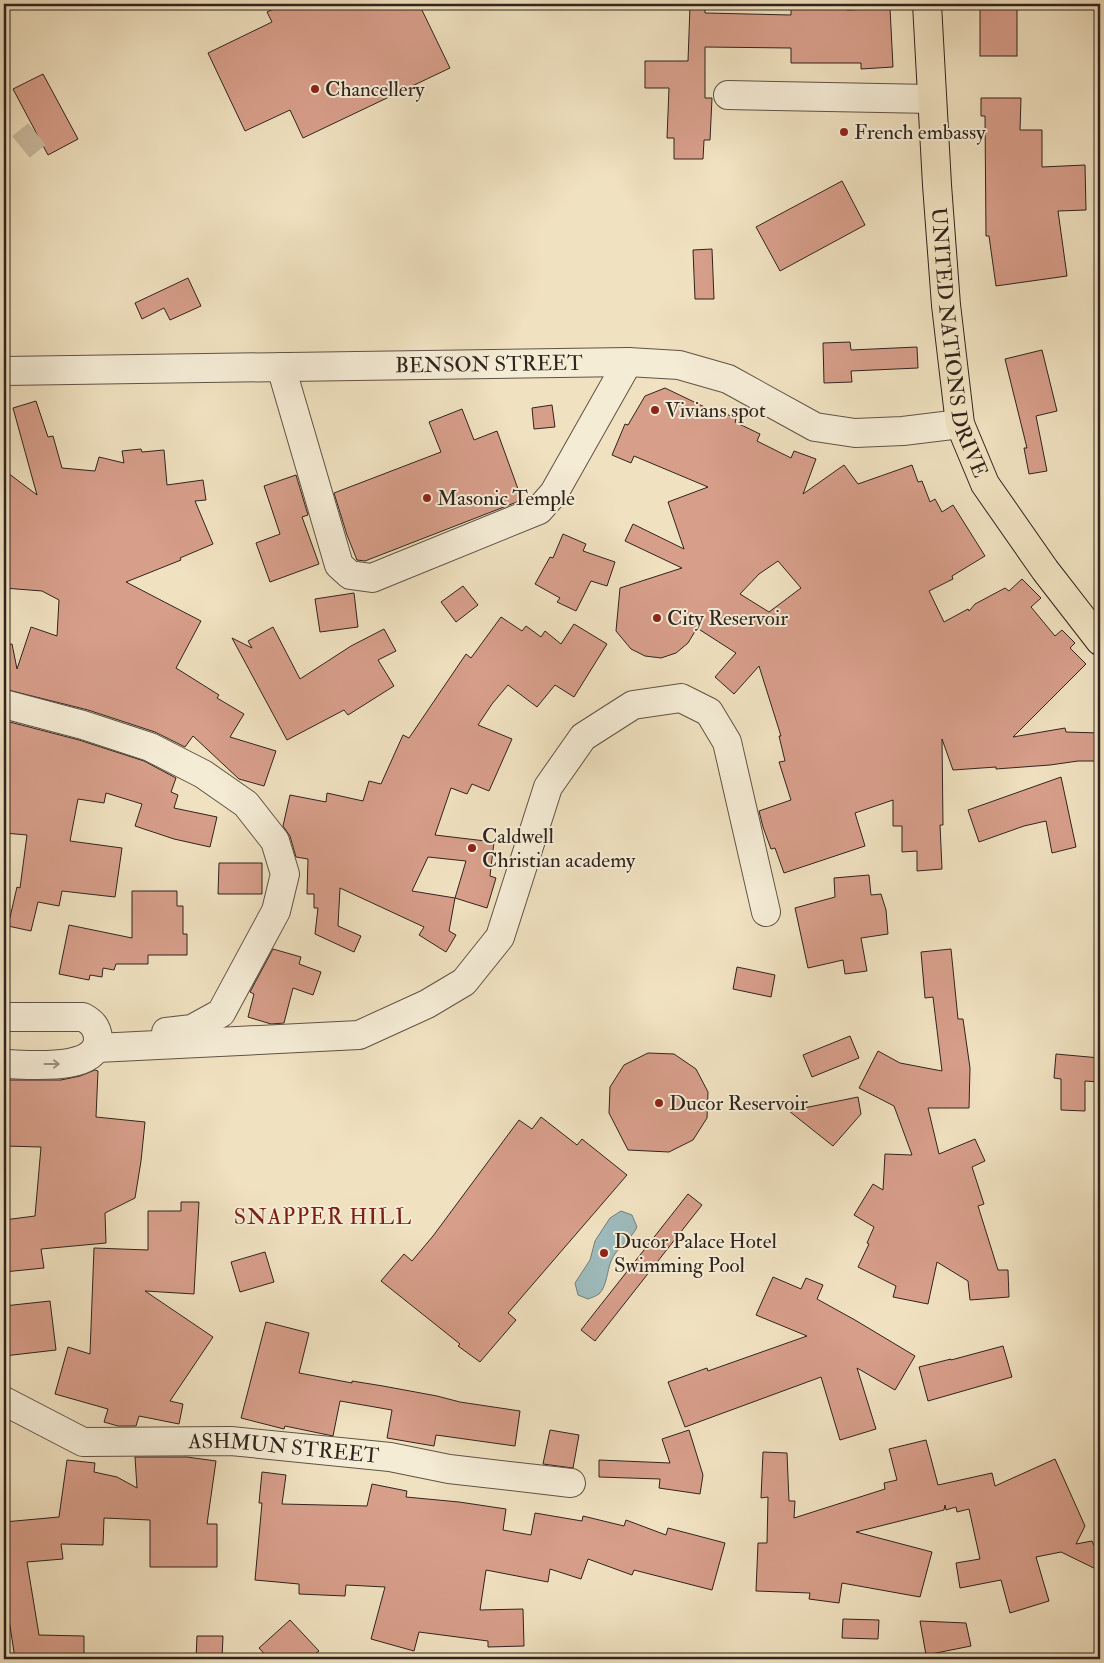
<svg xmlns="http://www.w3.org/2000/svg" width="1104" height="1663" viewBox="0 0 1104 1663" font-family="'IM FELL Double Pica',serif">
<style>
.water{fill:#9ebbbc;stroke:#727f7d}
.building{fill:#d79e8a;stroke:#30241e;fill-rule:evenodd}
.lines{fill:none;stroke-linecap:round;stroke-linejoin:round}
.minor-tunnel{stroke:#cabba0;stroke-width:28;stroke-dasharray:28 14;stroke-linecap:butt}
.minor-casing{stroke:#605346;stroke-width:30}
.major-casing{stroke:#30241e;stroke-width:30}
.minor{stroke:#f5ecd6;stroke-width:28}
.major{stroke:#f0e1c0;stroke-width:28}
.oneway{stroke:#9c9283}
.poi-dot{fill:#8f2418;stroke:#f5ecd6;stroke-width:2}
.labels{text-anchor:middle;stroke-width:4;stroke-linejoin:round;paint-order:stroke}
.poi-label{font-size:21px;fill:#30241e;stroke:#f5ecd6;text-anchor:start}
.street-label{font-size:21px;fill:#30241e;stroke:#f5ecd6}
.neighbourhood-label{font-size:22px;letter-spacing:1px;fill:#7a1f14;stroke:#f5ecd6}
</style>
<rect width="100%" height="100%" fill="#f0e1c0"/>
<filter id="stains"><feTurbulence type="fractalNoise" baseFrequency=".004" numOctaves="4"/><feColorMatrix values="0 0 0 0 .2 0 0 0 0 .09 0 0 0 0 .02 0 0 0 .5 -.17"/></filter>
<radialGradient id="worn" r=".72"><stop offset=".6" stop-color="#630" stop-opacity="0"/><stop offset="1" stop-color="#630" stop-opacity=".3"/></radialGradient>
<!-- water -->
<path class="water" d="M621,1211L632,1215L637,1227C631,1240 616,1248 611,1261C607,1271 607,1286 599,1294C596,1296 591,1298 588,1299L578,1295L575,1283L590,1260L595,1241L604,1227L610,1218Z"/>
<!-- building -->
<g class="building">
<polygon points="284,4 419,4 450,68 303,138 290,110 245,131 208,53 272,22 267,12"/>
<polygon points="791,4 847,4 847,10 890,8 893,67 861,69 861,63 791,63 791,48 705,47 705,98 712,98 710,140 704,140 703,159 674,159 674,138 667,138 669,88 645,88 645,61 688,61 690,6 705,6 705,13 791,15"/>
<rect x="980" y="4" width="37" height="52"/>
<polygon points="43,74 78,139 48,155 13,89"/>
<polygon points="981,98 1021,98 1020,130 1042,130 1042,167 1085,165 1086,210 1058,211 1067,276 996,286 989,236 986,236 985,116 981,116"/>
<polygon points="842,181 865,225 780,271 756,227"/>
<polygon points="712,249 714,299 695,299 693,250"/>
<polygon points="188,278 201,306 170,320 164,308 142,319 135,303"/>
<polygon points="850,342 851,350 917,347 918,368 851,371 852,382 824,383 823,343"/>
<polygon points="1042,350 1057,411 1036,416 1047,471 1029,474 1024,448 1027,448 1005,359"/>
<path d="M665,388L715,412L717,409L736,419L735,422L760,434L757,441L791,458L794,451L816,459L803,494L844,465L858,484L912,465L918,482L922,481L930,502L935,499L942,512L953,505L985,556L952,576L953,579L929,591L944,622L968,609L969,611L975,604L1005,588L1009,591L1022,579L1041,598L1031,607L1055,636L1062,630L1075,643L1070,648L1086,664L1013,737L1065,728L1066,732L1100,733V761H1078L1050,765L996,769V767L953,770L942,739L943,825H940L942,869L917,871V851L902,852V826H893V800L855,813L865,846L784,873L775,848L771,849L763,827L759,811L791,800L779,762L785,761L779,736H781L759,666L734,694L715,677L736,653L697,628L688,643L676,653L661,658L645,656L631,649L616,631L620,588L682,568L625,541L633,524L684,549L668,502L708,487L634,456L631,463L612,455L625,424L628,425L645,396ZM778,561L801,588L769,612L740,594L759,574Z"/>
<polygon points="36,401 48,437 53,436 62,468 95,471 99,457 124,463 122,451 141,449 142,452 164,450 167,485 203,480 206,500 195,501 213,544 180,558 181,560 126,582 201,621 176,668 219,695 217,698 244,714 230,737 276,751 264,786 239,779 193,736 185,747 155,732 88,710 4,689 4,645 12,644 17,669 31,627 57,636 59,600 42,591 4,588 4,470 37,495 13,408"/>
<polygon points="552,405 555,427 534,429 532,408"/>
<polygon points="462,409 474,440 497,431 522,500 365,561 357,560 347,535 334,493 441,452 429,422"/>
<polygon points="296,475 308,515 302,517 319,564 270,582 256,543 280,534 264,486"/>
<polygon points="563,534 586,544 583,551 615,562 607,586 591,581 576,611 557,602 560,598 535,584 550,557 553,558"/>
<polygon points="463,586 478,605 456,622 441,602"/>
<polygon points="354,593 358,627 320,632 315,599"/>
<path d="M501,617L522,631L526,626L541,637L545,631L561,644L574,624L607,644L574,697L555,685L537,707L508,685L492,704L478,725L512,739L489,791L472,784L467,794L451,788L435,835L494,842L490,876L496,878L487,908L455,898L449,931L456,935L446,952L419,935L424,927L340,888L338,926L361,936L354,952L315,934L318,908H314V894H307L308,859L296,857L290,836L283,826L290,795L326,802L327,793L363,801L369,781L381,784L403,735L409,738L466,654L471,658ZM428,857L466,861L455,898L412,891Z"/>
<polygon points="273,627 300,679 351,646 384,629 396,651 378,660 394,686 348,715 344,710 287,740 232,638 252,648 248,641"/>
<polygon points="6,721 79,740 144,761 176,778 171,792 178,795 174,808 217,817 210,847 174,839 135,826 142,804 106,793 104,803 78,799 70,841 122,848 115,897 62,891 59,906 38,902 31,931 8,926 17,887 20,888 27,835 4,833 4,728"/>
<polygon points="1061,777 1076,847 1052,853 1046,821 1024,826 979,842 968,810"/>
<polygon points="219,863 262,863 262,894 218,894"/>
<polygon points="869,875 871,895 881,894 886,910 888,934 861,938 867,971 845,974 843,960 808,968 795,908 835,897 834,878"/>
<polygon points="132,891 177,891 177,906 183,906 183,934 187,934 187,955 148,955 148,964 116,964 114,970 103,968 102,977 90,975 89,980 59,974 69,925 132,938"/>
<polygon points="273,949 301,957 299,964 321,972 313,995 293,988 284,1023 271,1024 248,1017 254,994 250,992"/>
<polygon points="951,949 958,1019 963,1019 970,1068 969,1108 928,1108 939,1154 975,1139 985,1161 972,1167 984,1204 978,1206 998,1270 1008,1270 1009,1297 970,1300 968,1281 937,1262 928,1304 893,1297 896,1286 858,1267 869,1244 867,1243 874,1227 854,1215 873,1184 883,1190 885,1154 912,1155 894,1106 859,1088 878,1051 900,1063 942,1071 933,997 925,998 921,952"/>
<polygon points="737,967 775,975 771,997 733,989"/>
<polygon points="850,1036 859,1058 812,1077 803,1055"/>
<polygon points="648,1053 674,1054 696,1069 708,1092 707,1118 693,1140 669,1152 628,1150 609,1113 610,1087 624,1065"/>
<polygon points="1056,1054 1100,1058 1100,1082 1085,1081 1085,1111 1061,1110 1061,1079 1054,1078"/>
<polygon points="95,1070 98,1071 96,1117 145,1122 141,1161 135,1198 105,1213 106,1243 41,1249 44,1268 4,1272 4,1220 35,1216 41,1147 4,1146 4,1080 61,1080 80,1076"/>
<polygon points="858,1097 861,1114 833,1146 789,1111"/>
<polygon points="541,1117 577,1145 582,1139 627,1175 508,1313 516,1320 480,1362 458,1346 460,1344 381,1281 404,1254 412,1261 433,1236 519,1120 532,1129"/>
<polygon points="688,1194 702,1205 595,1341 581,1330"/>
<polygon points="181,1202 199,1202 194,1294 145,1291 213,1337 170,1401 183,1404 179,1424 139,1416 136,1426 118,1426 104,1422 108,1409 55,1394 68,1347 90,1354 94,1248 148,1250 148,1211 181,1211"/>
<polygon points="265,1252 274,1282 240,1292 231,1262"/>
<polygon points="773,1277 801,1289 806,1278 823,1285 817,1299 855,1320 915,1356 895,1390 857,1368 876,1429 840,1440 821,1377 685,1427 668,1382 707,1368 708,1371 807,1336 756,1315"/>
<polygon points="50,1301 56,1350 4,1356 4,1306"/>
<polygon points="266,1322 309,1333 299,1373 352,1383 352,1381 383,1386 437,1396 460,1402 520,1411 515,1446 436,1435 434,1446 387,1438 392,1410 340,1401 333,1436 285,1426 284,1429 241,1418"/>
<polygon points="1003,1346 1012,1377 928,1401 919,1367 951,1359 951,1360"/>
<polygon points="550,1430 579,1435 573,1468 543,1464"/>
<polygon points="689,1430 703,1475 700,1494 659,1488 660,1479 599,1477 599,1460 670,1463 662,1439"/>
<polygon points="926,1440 938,1485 992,1473 995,1486 1055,1459 1085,1526 1076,1544 1092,1541 1100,1559 1100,1571 1061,1552 1036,1557 1049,1601 1010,1613 1001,1580 960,1588 956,1563 980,1559 969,1509 957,1512 956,1507 946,1510 945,1505 944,1510 856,1532 932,1552 920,1597 842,1583 839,1603 809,1599 810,1593 756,1591 758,1543 767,1543 768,1497 761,1498 763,1452 787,1453 789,1501 795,1501 794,1518 885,1489 884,1483 897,1480 889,1449"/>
<polygon points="135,1457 187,1457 216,1461 207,1524 217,1524 217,1567 150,1567 150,1520 104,1518 103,1545 61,1544 63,1559 27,1562 39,1635 84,1636 84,1659 15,1659 4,1586 4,1522 59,1517 67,1460 95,1463 94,1472 117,1477 137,1488"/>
<polygon points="262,1472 286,1475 282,1504 367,1506 372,1484 407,1491 406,1497 459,1502 506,1509 503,1530 531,1535 535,1513 582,1521 583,1516 624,1526 626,1520 666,1535 668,1528 725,1543 712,1590 634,1570 632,1575 588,1559 581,1579 550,1569 548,1582 486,1570 480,1610 523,1609 524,1646 488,1647 488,1641 419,1632 414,1651 371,1639 385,1587 346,1585 345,1596 299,1594 299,1584 255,1580 262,1503 259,1503"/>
<polygon points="843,1619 879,1620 878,1639 842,1638"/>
<polygon points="290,1620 319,1651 309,1659 269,1659 259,1648"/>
<polygon points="920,1621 966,1623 971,1646 926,1655"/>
<polygon points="197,1636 223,1636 222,1659 196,1659"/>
</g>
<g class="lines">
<!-- minor-tunnel -->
<polyline class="minor-tunnel" points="21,147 37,134"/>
<defs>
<g id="minor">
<polyline points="728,95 932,99"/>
<polyline points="281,367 339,565 350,575 372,578 539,510 554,493 628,362"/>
<path id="s1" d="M4,371L628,362L679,365L728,379L815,427L855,433L903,431L960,424"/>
<polyline points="4,704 83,725 150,747 203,774 246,804 275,841 285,874 276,911 221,1013 192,1029 166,1032"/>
<path d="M4,1017H83C92,1022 97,1027 98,1038C100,1073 26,1064 4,1064"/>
<polyline points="97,1048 359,1035 427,1004 464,982 500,937 548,787 583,737 633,705 681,698 709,712 727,742 766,912"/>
<path id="s2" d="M4,1401L83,1442L231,1441L390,1457L449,1469L571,1483"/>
</g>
<g id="major">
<path id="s3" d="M927,4L937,185L946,305L960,424L985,484L1045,570L1100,641"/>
</g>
</defs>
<!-- minor casing -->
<use href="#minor" class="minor-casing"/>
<!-- major casing -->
<use href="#major" class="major-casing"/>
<!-- minor -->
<use href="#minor" class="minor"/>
<!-- major -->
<use href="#major" class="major"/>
</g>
<!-- one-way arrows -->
<defs><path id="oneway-shaft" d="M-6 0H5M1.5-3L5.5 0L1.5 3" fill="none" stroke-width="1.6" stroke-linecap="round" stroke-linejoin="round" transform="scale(1.25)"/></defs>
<use class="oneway" href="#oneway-shaft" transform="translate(52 1064)"/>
<!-- markers -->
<g class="poi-dot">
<circle cx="315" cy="89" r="5"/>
<circle cx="844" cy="132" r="5"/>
<circle cx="655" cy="410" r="5"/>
<circle cx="427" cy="498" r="5"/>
<circle cx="657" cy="618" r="5"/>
<circle cx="472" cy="848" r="5"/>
<circle cx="659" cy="1103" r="5"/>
<circle cx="604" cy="1253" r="5"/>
</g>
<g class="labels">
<!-- poi labels -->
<g class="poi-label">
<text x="325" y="96">Chancellery</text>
<text x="854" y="139">French embassy</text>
<text x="665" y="417">Vivians spot</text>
<text x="437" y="505">Masonic Temple</text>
<text x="667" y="625">City Reservoir</text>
<text x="482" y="843">Caldwell<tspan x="482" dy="24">Christian academy</tspan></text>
<text x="669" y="1110">Ducor Reservoir</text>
<text x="614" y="1248">Ducor Palace Hotel<tspan x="614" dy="24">Swimming Pool</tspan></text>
</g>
<!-- street labels -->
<g class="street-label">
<text dy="7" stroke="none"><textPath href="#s3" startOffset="341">UNITED NATIONS DRIVE</textPath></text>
<text dy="7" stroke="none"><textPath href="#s1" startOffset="485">BENSON STREET</textPath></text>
<text dy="7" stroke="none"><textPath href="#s2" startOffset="290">ASHMUN STREET</textPath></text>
</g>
<!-- neighbourhood labels -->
<g class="neighbourhood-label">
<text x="323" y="1224">SNAPPER HILL</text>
</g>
</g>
<!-- margin -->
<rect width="1104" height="1663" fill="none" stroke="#f0e1c0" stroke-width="20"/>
<rect x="5" y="5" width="1094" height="1653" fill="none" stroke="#30241e" stroke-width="2.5"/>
<rect x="10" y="10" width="1084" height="1643" fill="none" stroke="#30241e"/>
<rect width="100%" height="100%" filter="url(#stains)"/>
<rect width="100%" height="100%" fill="url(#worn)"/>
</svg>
